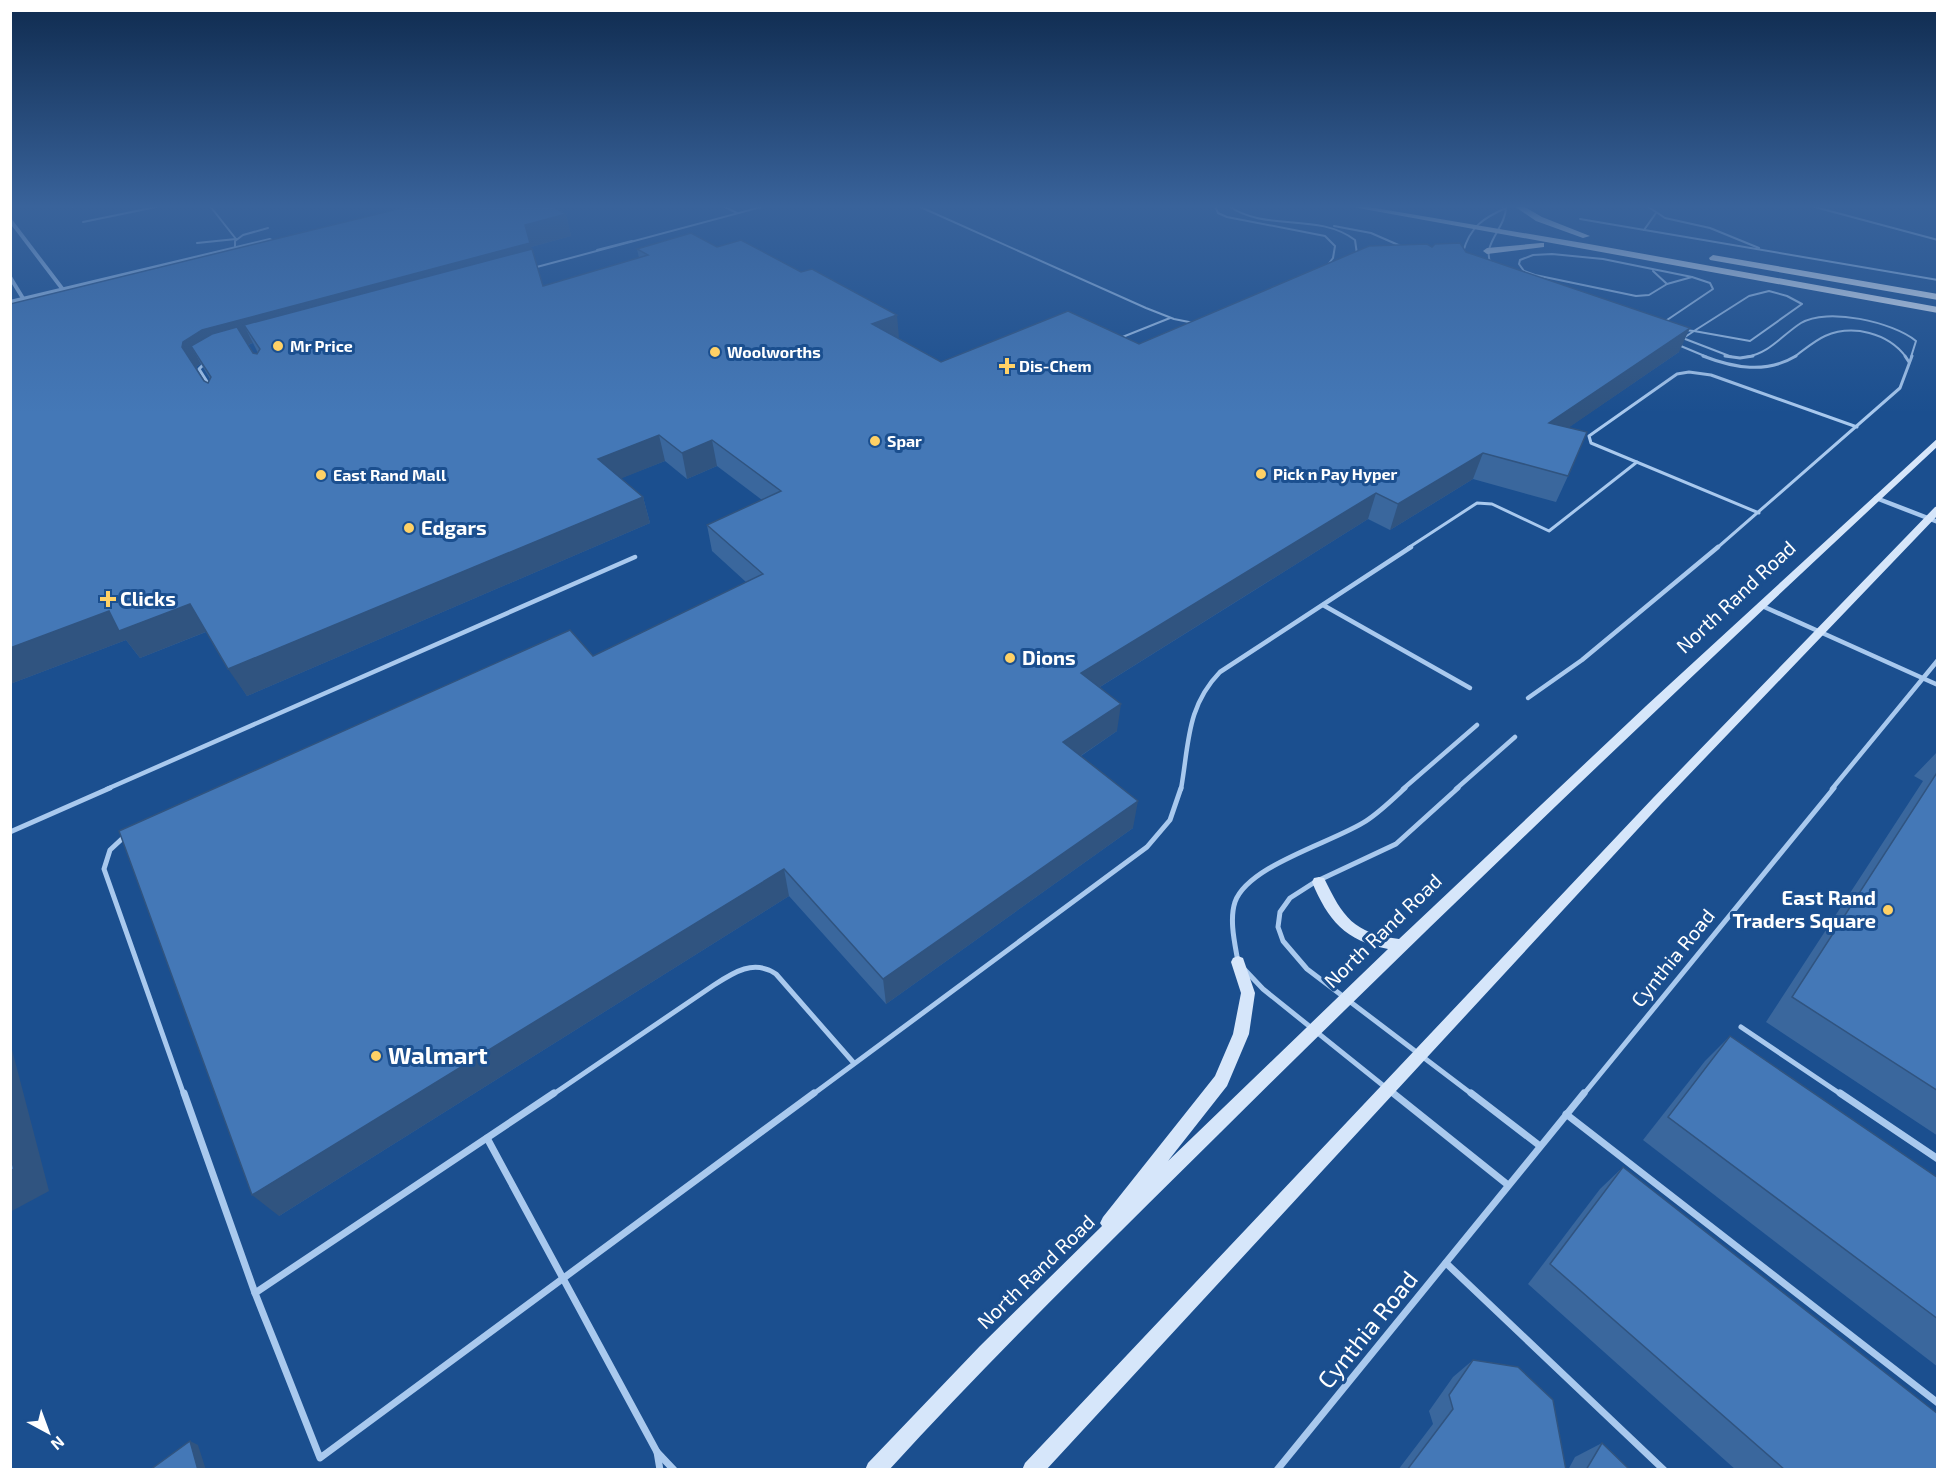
<svg xmlns="http://www.w3.org/2000/svg" width="1948" height="1480" viewBox="0 0 1948 1480" font-family="'Exo 2',sans-serif">
<style>
.lines{fill:none;stroke-linecap:round;stroke-linejoin:round}
.service-far4{stroke:#a9c9ee;stroke-width:2}
.service-far3{stroke:#a9c9ee;stroke-width:3}
.service-far2{stroke:#a9c9ee;stroke-width:4.5}
.service-far1{stroke:#a9c9ee;stroke-width:5}
.service{stroke:#a9c9ee;stroke-width:7}
.minor-far1{stroke:#a9c9ee;stroke-width:4}
.minor{stroke:#a9c9ee;stroke-width:4.5}
.secondary{fill:#d6e6fa;fill-rule:evenodd}
.primary{fill:#f0f6ff;fill-rule:evenodd}
.wall{fill:#3a679d;fill-rule:evenodd}
.shaded-wall{fill:#305480}
.building{fill:#4478b7;stroke:#305480;stroke-width:1.5}
.poi-dot{fill:#ffd166;stroke:#1b4f8f;stroke-width:2}
.labels{text-anchor:middle;stroke-width:6;stroke-linejoin:round;paint-order:stroke}
.far-poi-label{font-size:16px;font-weight:bold;fill:#fff;stroke:#1b4f8f;text-anchor:start}
.poi-label{font-size:20px;font-weight:bold;fill:#fff;stroke:#1b4f8f;text-anchor:start}
.street-label{font-size:20px;fill:#fff;stroke:#1b4f8f}
.near-poi-label{font-size:24px;font-weight:bold;fill:#fff;stroke:#1b4f8f;text-anchor:start}
.near-street-label{font-size:24px;fill:#fff;stroke:#1b4f8f}
</style>
<rect width="100%" height="100%" fill="#1b4f8f"/>
<g class="lines">
<!-- service-far4 -->
<g class="service-far4">
<polyline points="210,206 236,239"/>
<polyline points="723,206 737,213"/>
<polyline points="918,206 1146,308 1174,319 1194,323"/>
<polyline points="1215,206 1218,213 1227,217 1325,236 1335,246 1333,258 1327,266"/>
<path d="M1229,206C1265,232 1318,212 1355,240L1357,254"/>
<polyline points="1494,206 1503,207"/>
<polyline points="1647,206 1665,218 1710,228 1759,248"/>
<polyline points="1811,206 1938,240"/>
<polyline points="73,207 79,206"/>
<polyline points="1580,219 1938,280"/>
<polyline points="83,222 161,206"/>
<polyline points="1334,226 1371,233 1403,247"/>
<polyline points="1644,230 1656,213"/>
<polyline points="197,243 236,239"/>
<polyline points="235,248 235,241 243,235 268,228"/>
<polyline points="597,250 632,241"/>
<path d="M1463,252C1470,227 1483,218 1506,208"/>
<polygon points="1552,254 1603,259 1692,277 1667,284 1649,295 1636,296 1535,275 1524,271 1519,264 1520,260 1533,255"/>
<path d="M1491,264C1481,244 1506,228 1506,207"/>
<polyline points="533,268 765,206"/>
<polyline points="1653,271 1667,284"/>
<polygon points="1769,291 1787,296 1802,304 1750,341 1694,331 1749,296"/>
<polyline points="1664,322 1713,289 1710,283 1692,277"/>
<polyline points="1684,330 1694,331"/>
<polyline points="1680,337 1732,357"/>
<polyline points="1120,338 1170,318"/>
<polyline points="1682,339 1694,331"/>
<polyline points="1676,344 1707,357"/>
<path d="M1746,357C1769,354 1782,335 1801,323C1827,307 1893,322 1916,341L1911,357"/>
<path d="M1794,357C1804,350 1814,341 1825,336C1853,324 1888,333 1906,357"/>
</g>
<!-- service-far3 -->
<g class="service-far3">
<path d="M1703,356C1734,368 1766,374 1796,356"/>
<polyline points="1725,356 1740,358 1753,356"/>
<polyline points="1905,356 1909,362"/>
<polyline points="205,363 199,369 211,388"/>
<polyline points="1759,513 1591,443 1589,436 1677,374 1689,372 1711,375 1857,427"/>
<polyline points="1408,548 1477,503 1492,504 1549,531 1637,462"/>
<polyline points="1717,548 1900,388 1912,356"/>
</g>
<!-- service-far2 -->
<g class="service-far2">
<polyline points="1323,605 1470,688"/>
<polyline points="1760,605 1938,685"/>
<polyline points="1528,698 1582,660 1718,547"/>
<polyline points="107,789 635,557"/>
<path d="M1181,789C1189,745 1186,707 1220,672L1411,547"/>
<polyline points="1403,789 1477,725"/>
<polyline points="1456,789 1515,737"/>
<polyline points="1832,789 1938,660"/>
</g>
<!-- service-far1 -->
<g class="service-far1">
<polyline points="1458,788 1396,844 1315,882 1290,898 1280,912 1278,927 1283,941 1307,969 1473,1095"/>
<polyline points="10,832 110,788"/>
<polyline points="125,836 110,850 104,869 184,1095"/>
<path d="M1238,962C1235,944 1229,920 1235,902C1248,865 1334,842 1366,821C1380,812 1393,799 1405,788"/>
<polyline points="1245,970 1263,989 1395,1095"/>
<polyline points="1741,1027 1842,1095"/>
<path d="M552,1095L714,985C734,972 754,959 776,974L853,1062"/>
<polyline points="812,1095 1147,847 1170,820 1181,788"/>
<polyline points="1583,1095 1834,788"/>
</g>
<!-- service -->
<g class="service">
<polyline points="184,1093 255,1293 320,1458 814,1093"/>
<polyline points="1393,1093 1508,1185"/>
<polyline points="1471,1093 1540,1146"/>
<polyline points="1840,1093 1938,1159"/>
<polyline points="1566,1114 1938,1403"/>
<polyline points="487,1138 657,1452 674,1470"/>
<polyline points="1446,1263 1664,1470"/>
<polyline points="255,1293 554,1093"/>
<polyline points="657,1452 660,1470"/>
<polyline points="1277,1470 1584,1093"/>
</g>
<!-- minor-far1 -->
<g class="minor-far1">
<polyline points="10,220 64,291"/>
<polyline points="10,277 24,300"/>
<polyline points="10,302 270,240"/>
</g>
<!-- minor -->
<polyline class="minor" points="1876,498 1938,522"/>
<!-- secondary -->
<g class="secondary">
<path d="M1938,438V446C1695,672 1455,900 1219,1134C1108,1244 995,1354 889,1470H865L868,1463L980,1346L1102,1226L1100,1223L1103,1217L1215,1076L1233,1034L1241,993L1231,962L1233,958L1238,956L1243,958L1255,993L1249,1034L1227,1086L1168,1161L1388,949C1345,941 1328,920 1312,882L1314,878L1319,877L1324,878C1343,917 1353,933 1399,939L1646,706Z"/>
<polygon points="1938,506 1938,515 1661,804 1046,1470 1022,1470 1025,1463 1653,798 1935,507"/>
</g>
<!-- primary -->
<g class="primary">
<polygon points="1347,206 1363,206 1589,244 1938,307 1938,313"/>
<polygon points="1514,206 1523,206 1542,217 1590,236 1583,238 1536,221"/>
<polygon points="1541,243 1544,243 1544,247 1487,254 1483,251 1487,248"/>
<polygon points="1713,255 1938,294 1938,300 1710,260 1709,258"/>
</g>
</g>
<!-- wall -->
<g class="wall">
<path d="M566,214L571,236L531,247L543,286L639,258L637,249L717,247L898,338L941,362L1139,344L1432,247L1466,252L1679,352L1569,427L1568,476L1556,502L1473,479L1390,530L1368,519L1100,687L1117,731L1081,756L1133,828L886,1004L789,896L279,1216L593,656L746,582L712,551L707,525L762,500L717,466L687,479L665,461L621,478L643,497L650,523L247,696L206,632L140,658L126,640L10,684V304ZM253,343L258,353L257,354L253,353L248,345ZM201,364L210,379L208,383L204,381L196,369L197,366Z"/>
<polygon points="1938,751 1938,1136 1766,1022 1923,781 1914,776"/>
<polygon points="1730,1036 1938,1178 1938,1367 1643,1140 1705,1061"/>
<polygon points="1623,1167 1938,1470 1736,1470 1528,1284 1600,1189"/>
<polygon points="1473,1360 1566,1470 1398,1470 1433,1424 1429,1411 1453,1377"/>
<polygon points="1602,1443 1630,1470 1568,1470 1575,1457"/>
</g>
<!-- shaded-wall -->
<g class="shaded-wall">
<polygon points="566,214 571,236 531,247 537,265 244,325 253,343 215,354 191,346 201,364 197,366 196,371 182,347 183,342 202,330 525,225"/>
<polygon points="897,315 899,338 872,324"/>
<polygon points="1690,328 1679,352 1539,448 1549,423"/>
<polygon points="659,435 665,461 605,485 598,459"/>
<polygon points="712,440 717,466 687,479 682,453"/>
<polygon points="1483,453 1473,479 1390,530 1398,504"/>
<polygon points="1376,493 1368,519 1079,700 1081,673"/>
<polygon points="643,497 650,523 247,696 228,669"/>
<polygon points="190,604 208,631 140,658 126,640 10,684 10,648 109,611"/>
<polygon points="1121,704 1117,731 1061,769 1063,742"/>
<polygon points="1138,801 1133,828 886,1004 883,979"/>
<polygon points="784,869 789,896 279,1216 252,1195"/>
<polygon points="10,1042 49,1191 10,1212"/>
<polygon points="190,1441 198,1445 206,1470 198,1470"/>
</g>
<!-- building -->
<g class="building">
<polygon points="410,206 552,206 566,214 525,225 530,243 202,330 183,342 182,347 204,381 208,383 211,377 191,346 212,334 237,327 253,353 257,354 260,349 244,325 532,249 543,286 648,255 637,249 691,233 717,247 741,240 801,272 812,269 897,315 872,324 941,362 1068,311 1139,344 1369,246 1427,244 1432,247 1435,244 1460,243 1466,252 1690,328 1549,423 1587,432 1568,476 1483,453 1398,504 1376,493 1081,673 1121,704 1063,742 1138,801 883,979 784,869 252,1195 119,831 570,630 593,656 763,574 707,525 781,491 712,440 682,453 659,435 598,459 643,497 228,669 190,604 119,631 109,611 10,648 10,304"/>
<polygon points="1938,771 1938,1091 1792,997"/>
<polygon points="1730,1036 1938,1178 1938,1319 1668,1117"/>
<polygon points="10,1155 14,1169 10,1171"/>
<polygon points="1623,1167 1938,1414 1938,1470 1785,1470 1550,1264"/>
<polygon points="1473,1360 1518,1367 1553,1400 1566,1470 1407,1470 1453,1409 1449,1395"/>
<polygon points="190,1441 198,1470 150,1470"/>
<polygon points="1602,1443 1630,1470 1586,1470"/>
</g>
<!-- sky -->
<linearGradient id="sky" x2="0" y2="1"><stop stop-color="#0f2b4f"/><stop offset="0.5" stop-color="#39639b"/><stop offset="1" stop-color="#39639b" stop-opacity="0"/></linearGradient>
<rect width="1948" height="413" fill="url(#sky)"/>
<!-- markers -->
<g class="poi-dot">
<circle cx="278" cy="346" r="6"/>
<circle cx="715" cy="352" r="6"/>
<path d="M1004 357h6v6h6v6h-6v6h-6v-6h-6v-6h6z"/>
<circle cx="875" cy="441" r="6"/>
<circle cx="1261" cy="474" r="6"/>
<circle cx="321" cy="475" r="6"/>
<circle cx="409" cy="528" r="6"/>
<path d="M105 590h6v6h6v6h-6v6h-6v-6h-6v-6h6z"/>
<circle cx="1010" cy="658" r="6"/>
<circle cx="1888" cy="910" r="6"/>
<circle cx="376" cy="1056" r="6"/>
</g>
<g class="labels">
<!-- far-poi labels -->
<g class="far-poi-label">
<text x="290" y="352">Mr Price</text>
<text x="727" y="358">Woolworths</text>
<text x="1019" y="372">Dis-Chem</text>
<text x="887" y="447">Spar</text>
<text x="1273" y="480">Pick n Pay Hyper</text>
<text x="333" y="481">East Rand Mall</text>
</g>
<!-- poi labels -->
<g class="poi-label">
<text x="421" y="535">Edgars</text>
<text x="120" y="606">Clicks</text>
<text x="1022" y="665">Dions</text>
<text x="1876" y="905" text-anchor="end">East Rand<tspan x="1876" dy="23">Traders Square</tspan></text>
</g>
<!-- street labels -->
<g class="street-label">
<text transform="translate(1736 597) rotate(-43)" y="7">North Rand Road</text>
<text transform="translate(1383 931) rotate(-44)" y="7">North Rand Road</text>
<text transform="translate(1673 958) rotate(-51)" y="7">Cynthia Road</text>
<text transform="translate(1036 1272) rotate(-44)" y="7">North Rand Road</text>
</g>
<!-- near-poi labels -->
<g class="near-poi-label">
<text x="388" y="1064">Walmart</text>
</g>
<!-- near-street labels -->
<g class="near-street-label">
<text transform="translate(1368 1330) rotate(-51)" y="8">Cynthia Road</text>
</g>
</g>
<!-- border -->
<rect width="1948" height="1480" fill="none" stroke="#ffffff" stroke-width="24"/>
<!-- north arrow -->
<g transform="translate(48 1432) rotate(139)" stroke="#1b4f8f" stroke-width="4.5" paint-order="stroke">
<path d="M0-4.5L10 22L0 15L-10 22Z" fill="#ffffff"/>
<text y="-9" font-size="16" font-weight="bold" text-anchor="middle" fill="#ffffff">N</text>
</g>
</svg>
